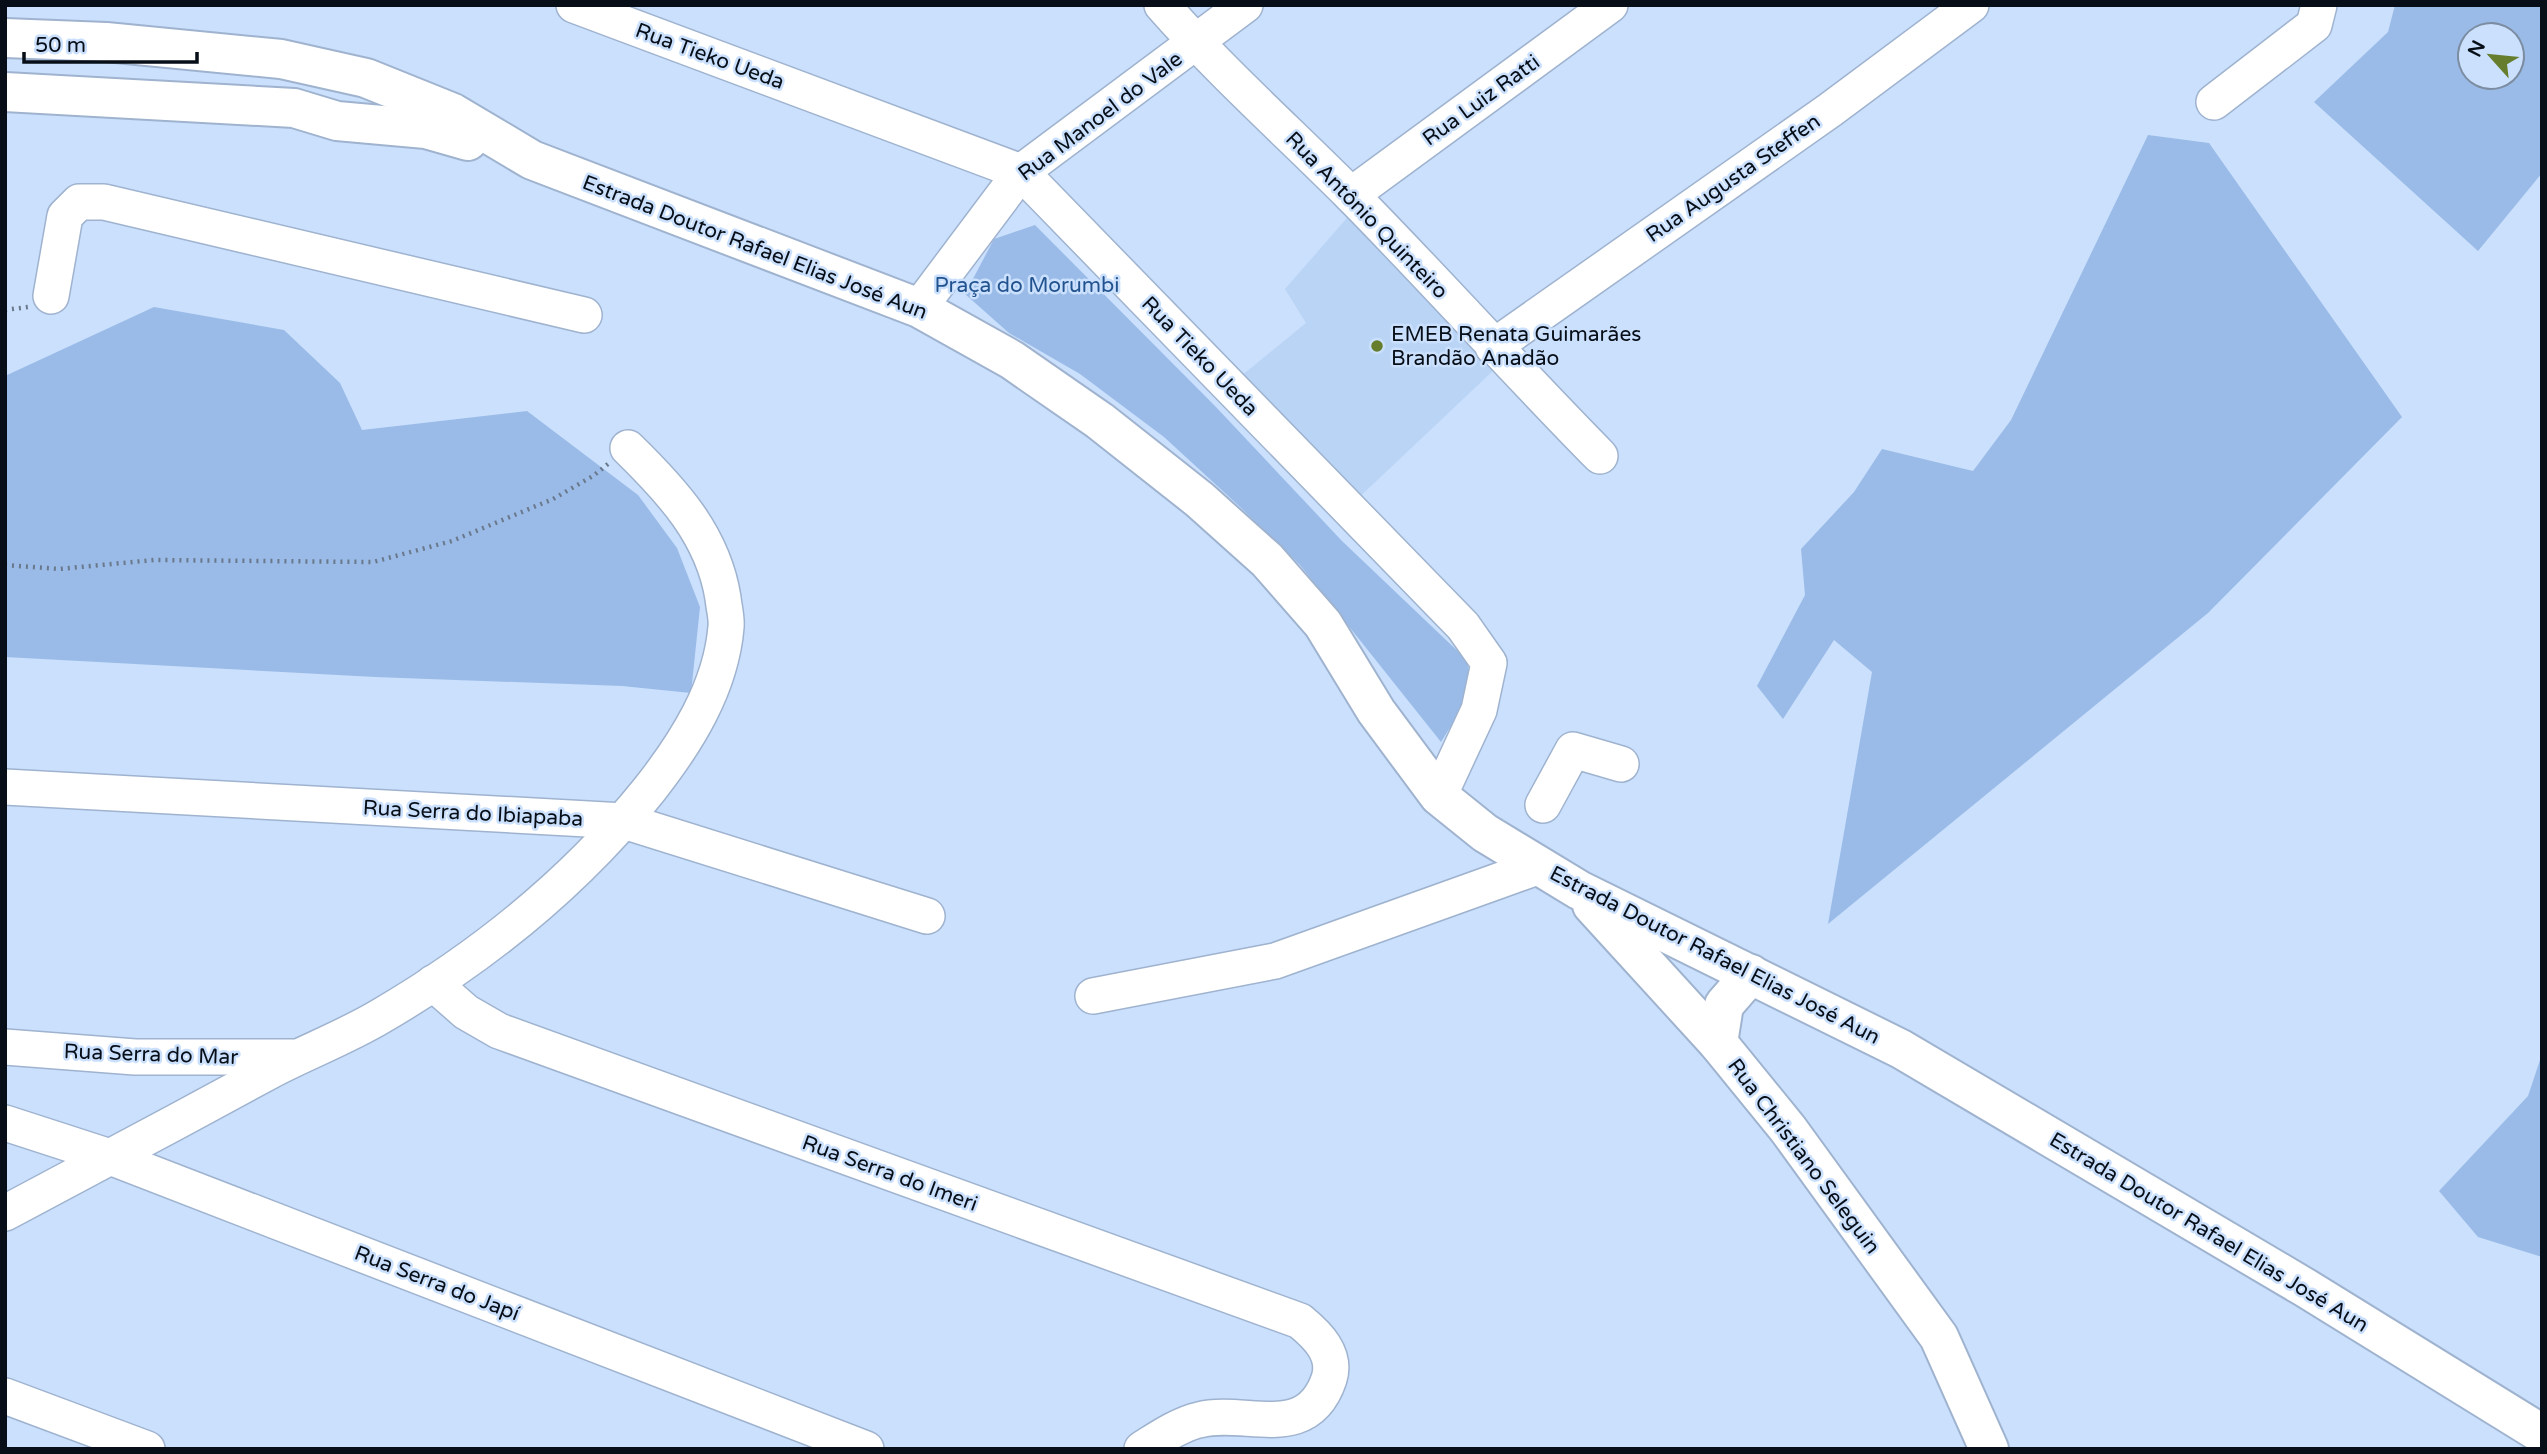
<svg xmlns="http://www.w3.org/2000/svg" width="2547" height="1454" viewBox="0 0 2547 1454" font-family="'Varela Round',sans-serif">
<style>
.built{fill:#bad4f6}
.green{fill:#9abbe7;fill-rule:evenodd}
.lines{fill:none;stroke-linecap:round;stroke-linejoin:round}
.minor-casing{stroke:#9fb3cf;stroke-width:38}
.major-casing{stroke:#9fb3cf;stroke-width:42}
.path{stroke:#6a788c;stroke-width:4.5;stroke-dasharray:2 5;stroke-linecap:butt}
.minor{stroke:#fff;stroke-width:35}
.major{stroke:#fff;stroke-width:38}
.poi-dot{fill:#677d2e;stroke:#cae0fd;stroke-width:2.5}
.labels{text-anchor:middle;stroke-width:5;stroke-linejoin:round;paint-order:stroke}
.street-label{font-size:21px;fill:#070e17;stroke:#cae0fd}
.park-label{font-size:21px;fill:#22538f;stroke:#cae0fd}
.poi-label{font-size:21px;fill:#070e17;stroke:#cae0fd;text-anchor:start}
</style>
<rect width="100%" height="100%" fill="#cae0fd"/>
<!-- built -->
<polygon class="built" points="1353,211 1496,368 1352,504 1229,386 1306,323 1285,289"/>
<!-- green -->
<g class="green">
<path d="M2395,5H2542V173L2478,251L2314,102L2388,32ZM2470,35H2512V77H2470Z"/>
<polygon points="2148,135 2209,143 2402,417 2208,613 1828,924 1872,672 1834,640 1783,719 1757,686 1805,595 1801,549 1854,492 1882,449 1973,471 2011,420"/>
<polygon points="1035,225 1215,406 1342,541 1466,659 1474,689 1441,742 1300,565 1238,505 1164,437 1080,374 1009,333 965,294 994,239"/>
<polygon points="154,307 284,330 340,383 362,430 527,411 638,495 677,548 700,607 691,693 622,686 375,677 5,657 5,376"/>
<polygon points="2542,1054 2542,1257 2478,1237 2439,1191 2528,1096"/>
</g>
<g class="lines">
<defs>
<g id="minor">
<polyline points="574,5 1021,172 1463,626 1489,663 1479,710 1439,796"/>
<path d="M1162,5C1221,72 1287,131 1350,194C1435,280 1515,370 1600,456"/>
<polyline points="2214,102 2314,25 2319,5"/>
<polyline points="1351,195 1610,5"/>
<polyline points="51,296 65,216 79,202 104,202 584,315"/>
<polyline points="919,308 1021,172 1245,5"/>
<polyline points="1493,347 1830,110 1971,5"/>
<polyline points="5,787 624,821 927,916"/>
<polyline points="1543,805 1573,750 1621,764"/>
<path d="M433,983L466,1012L499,1031L1300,1321C1317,1335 1337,1354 1329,1379C1307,1444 1247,1408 1199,1420C1180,1424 1158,1439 1142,1449"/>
<polyline points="1093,996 1275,961 1540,866"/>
<polyline points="5,1047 135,1057 292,1057"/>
<polyline points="5,1123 110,1157 866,1449"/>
<path d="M5,1213C94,1166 182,1119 270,1071C306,1052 346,1037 381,1016C482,957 576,881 649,790C686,743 721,688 726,627C727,618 724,608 723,598C713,535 672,491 628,448"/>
<polyline points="5,1396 147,1449"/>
</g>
<g id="major">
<polyline points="5,38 106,42 281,59 366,78 453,113 532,160 919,308 1012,360 1100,421 1200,500 1267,560 1323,624 1376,711 1439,796 1485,833 1579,890 1901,1049 2304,1287 2542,1434"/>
<polyline points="5,92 294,108 337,121 426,129 468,141"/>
<polyline points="1592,905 1718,1043 1788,1129 1939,1337 1989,1449"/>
<polyline points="1718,1043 1724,1005 1751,974"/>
</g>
</defs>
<!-- minor casing -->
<use href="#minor" class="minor-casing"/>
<!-- major casing -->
<use href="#major" class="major-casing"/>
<!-- path -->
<g class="path">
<polyline points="5,310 28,307"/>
<polyline points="5,565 59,569 154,560 373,562 452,541 553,499 593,476 608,464"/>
</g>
<!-- minor -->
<use href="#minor" class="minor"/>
<!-- major -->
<use href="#major" class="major"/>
</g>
<!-- markers -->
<circle class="poi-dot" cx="1377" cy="346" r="7"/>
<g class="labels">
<!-- street labels -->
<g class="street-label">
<text transform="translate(710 56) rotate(20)" y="7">Rua Tieko Ueda</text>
<text transform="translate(1481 100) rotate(-36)" y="7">Rua Luiz Ratti</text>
<text transform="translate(1100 116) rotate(-37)" y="7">Rua Manoel do Vale</text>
<text transform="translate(1733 178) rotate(-35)" y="7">Rua Augusta Steffen</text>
<text transform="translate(1367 215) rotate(46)" y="7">Rua Antônio Quinteiro</text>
<text transform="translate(755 247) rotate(21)" y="7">Estrada Doutor Rafael Elias José Aun</text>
<text transform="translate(1200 356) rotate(46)" y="7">Rua Tieko Ueda</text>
<text transform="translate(473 813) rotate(3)" y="7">Rua Serra do Ibiapaba</text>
<text transform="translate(1715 955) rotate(27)" y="7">Estrada Doutor Rafael Elias José Aun</text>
<text transform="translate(151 1054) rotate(2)" y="7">Rua Serra do Mar</text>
<text transform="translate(1804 1156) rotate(53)" y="7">Rua Christiano Seleguin</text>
<text transform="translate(890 1173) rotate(20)" y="7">Rua Serra do Imeri</text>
<text transform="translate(2209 1232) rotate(31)" y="7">Estrada Doutor Rafael Elias José Aun</text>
<text transform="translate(437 1283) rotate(21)" y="7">Rua Serra do Japí</text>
</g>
<!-- park labels -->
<g class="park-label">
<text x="1027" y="292">Praça do Morumbi</text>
</g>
<!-- poi labels -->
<g class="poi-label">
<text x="1391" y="341">EMEB Renata Guimarães<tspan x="1391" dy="24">Brandão Anadão</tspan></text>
</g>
</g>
<!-- border -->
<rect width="2547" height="1454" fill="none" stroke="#070e17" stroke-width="14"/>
<!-- north arrow -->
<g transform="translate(2491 56) rotate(297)"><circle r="33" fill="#cae0fd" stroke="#7c8ca1" stroke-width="2"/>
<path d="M0-5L12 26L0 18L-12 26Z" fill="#677d2e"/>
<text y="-10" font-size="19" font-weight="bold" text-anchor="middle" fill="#070e17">N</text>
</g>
<!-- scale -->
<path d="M24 52v10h173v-10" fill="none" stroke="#070e17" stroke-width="3.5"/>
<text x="35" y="52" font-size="21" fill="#070e17" stroke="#cae0fd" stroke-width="5" paint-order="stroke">50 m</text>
</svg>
